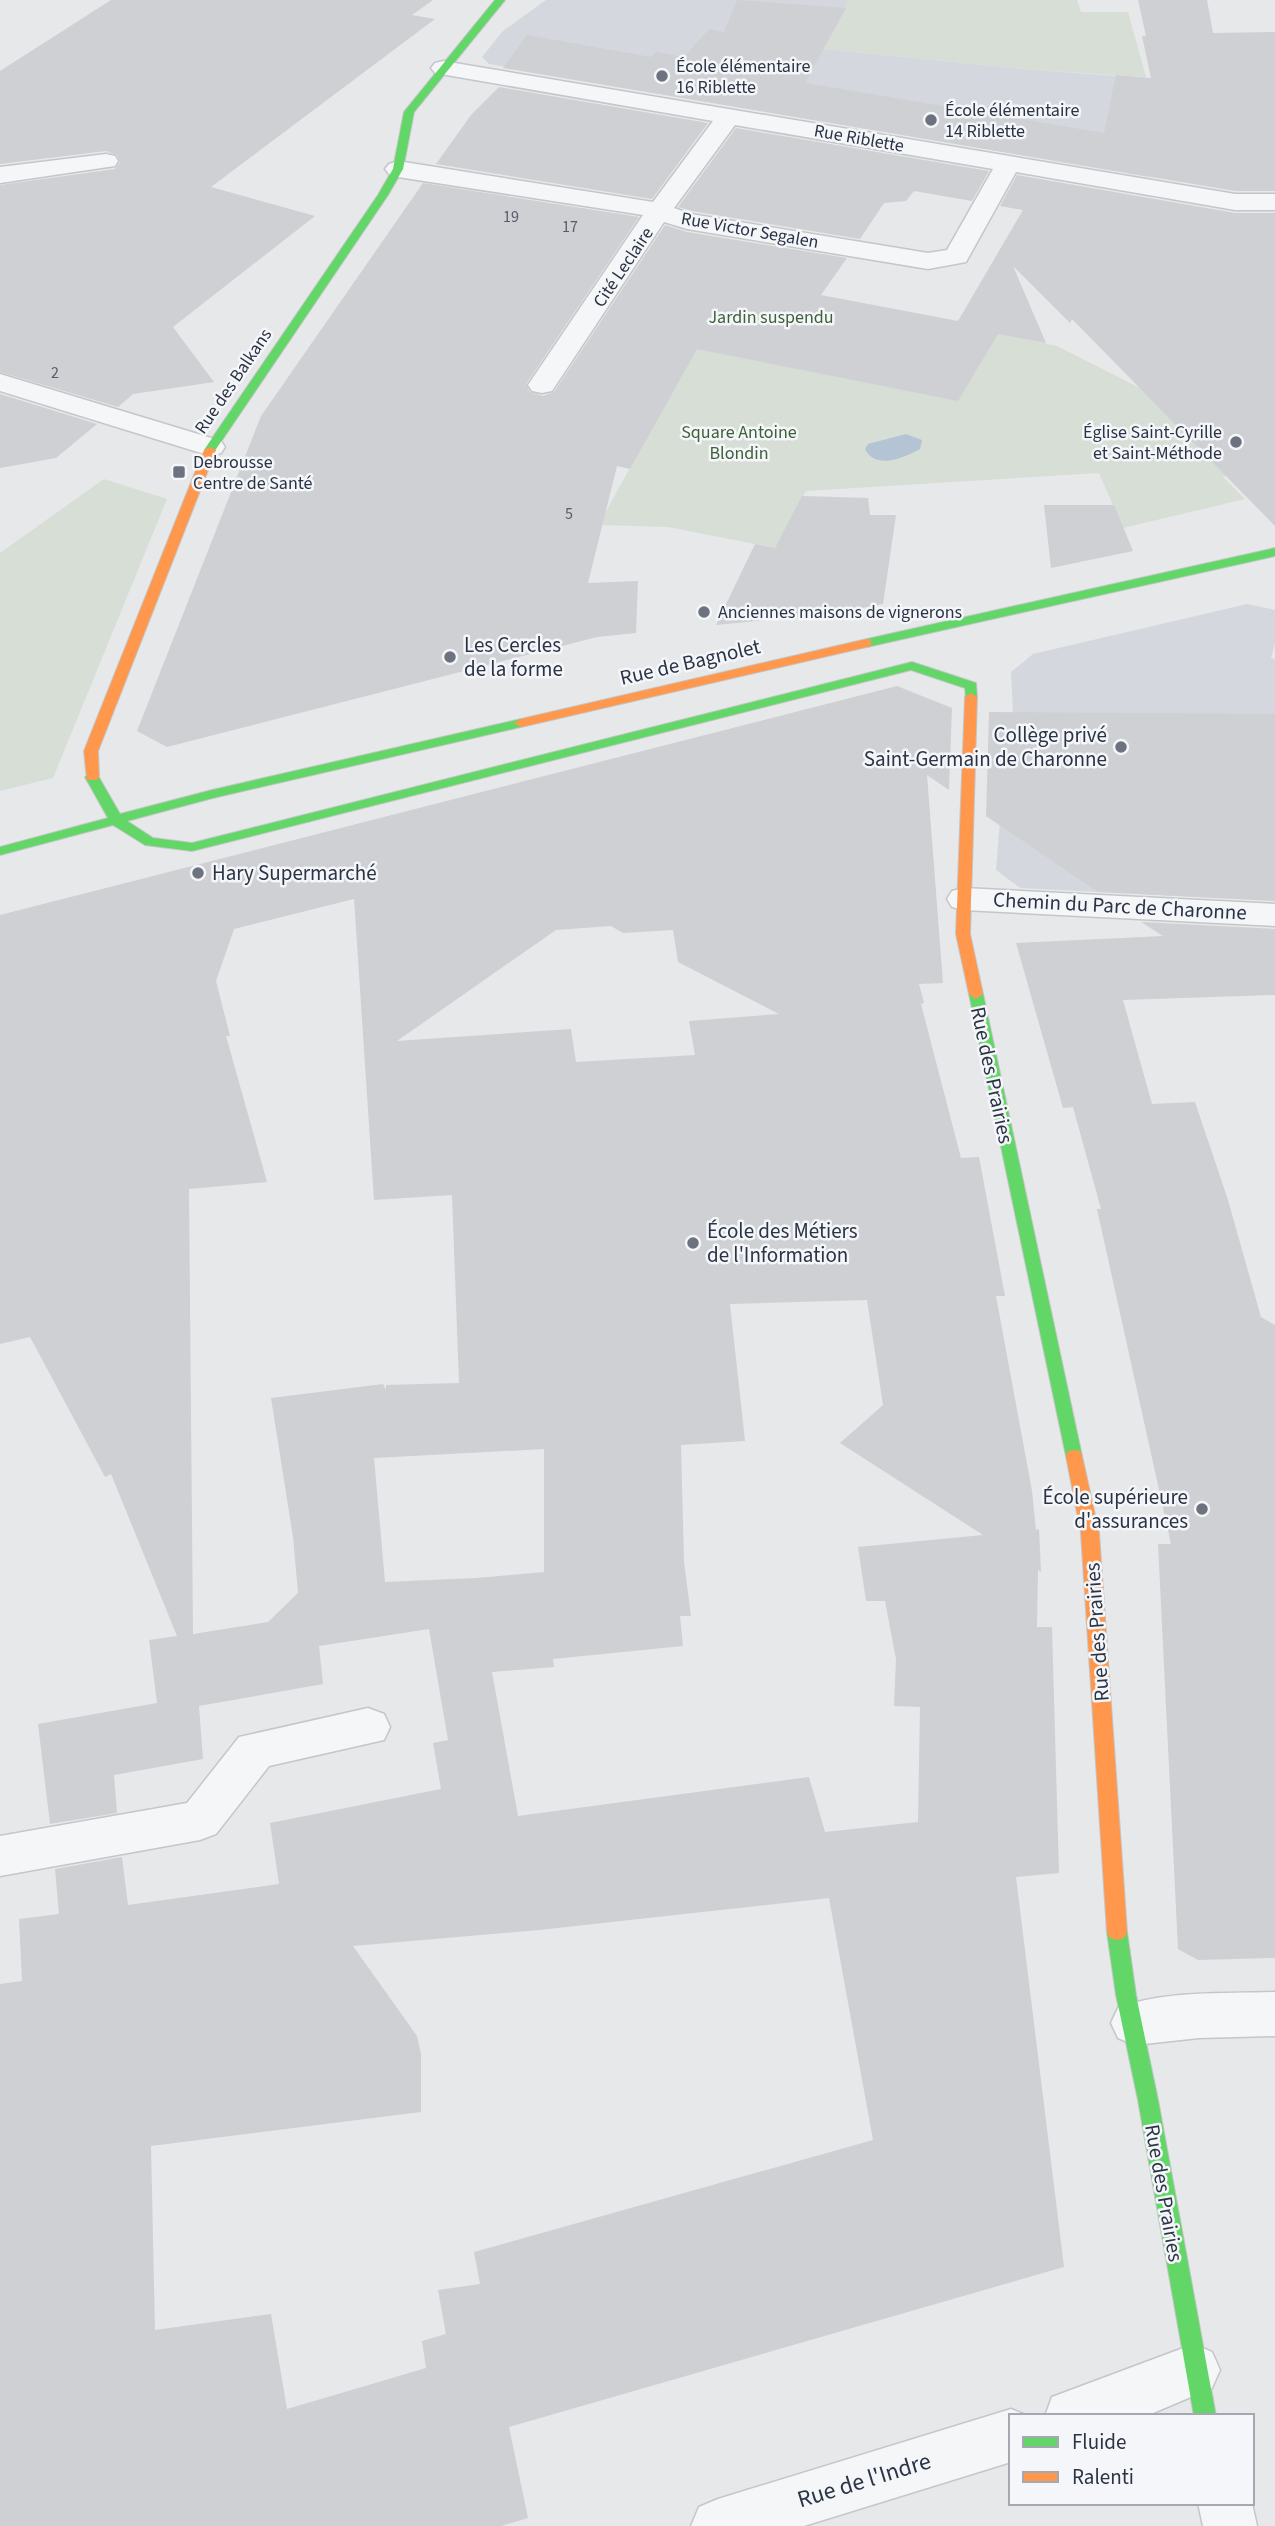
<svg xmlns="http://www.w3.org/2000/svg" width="1275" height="2526" viewBox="0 0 1275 2526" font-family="'Source Sans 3',sans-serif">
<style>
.built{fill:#d4d7dd}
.green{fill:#d6ded6}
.water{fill:#b4c4d5}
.building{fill:#ced0d3;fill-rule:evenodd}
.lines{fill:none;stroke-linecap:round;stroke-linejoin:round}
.lane-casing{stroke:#c4c6c8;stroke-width:3}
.street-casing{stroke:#c4c6c8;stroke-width:3}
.fast-casing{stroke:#c4c6c8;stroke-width:2}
.slow-casing{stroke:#c4c6c8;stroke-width:2}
.lane{fill:#f5f6f7;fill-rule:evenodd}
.street{fill:#f5f6f7;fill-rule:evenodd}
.fast{fill:#63d668;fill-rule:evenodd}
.slow{fill:#ff974d;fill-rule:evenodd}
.poi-dot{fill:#6c737f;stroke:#f4f6f9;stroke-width:2.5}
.labels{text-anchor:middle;stroke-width:5;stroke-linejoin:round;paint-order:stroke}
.far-number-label{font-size:16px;fill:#545c69}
.far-poi-label{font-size:18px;fill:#2b3445;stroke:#f4f6f9;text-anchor:start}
.far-street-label{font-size:18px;fill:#2b3445;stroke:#f4f6f9}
.far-park-label{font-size:18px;fill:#3f6138;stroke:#f4f6f9}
.poi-label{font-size:21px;fill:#2b3445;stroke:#f4f6f9;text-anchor:start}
.street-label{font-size:21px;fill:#2b3445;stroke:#f4f6f9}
.near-street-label{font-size:24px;fill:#2b3445;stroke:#f4f6f9}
</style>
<rect width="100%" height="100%" fill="#e6e8ea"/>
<!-- built -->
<g class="built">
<polygon points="546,0 848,0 824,49 1034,70 1160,79 1161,134 1149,177 489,64 482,57 503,31"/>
<polygon points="1247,604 1275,610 1275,643 1271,658 1275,659 1275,901 1020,888 996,870 1005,761 1013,713 1011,672 1033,654"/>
</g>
<!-- green -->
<g class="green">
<polygon points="848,0 1077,0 1081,12 1128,12 1146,77 1034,70 824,49"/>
<polygon points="813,294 1057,346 1140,388 1231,475 1223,477 1245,499 1123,528 1099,473 806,491 775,548 668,527 602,525 604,515 710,323"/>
<polygon points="104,479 167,499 53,778 0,791 0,553"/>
</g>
<!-- water -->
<path class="water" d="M906,434L922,440L920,449C904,458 875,470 865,449L868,444Z"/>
<!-- building -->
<g class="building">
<polygon points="111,0 433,0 412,15 435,19 211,187 315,216 173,327 214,382 133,394 118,407 0,372 0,185 115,169 120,162 117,155 106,151 0,164 0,71"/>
<polygon points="737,0 846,8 805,83 1104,133 1116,75 1151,78 1142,36 1146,36 1138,0 1207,0 1213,33 1275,32 1275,191 1235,191 503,68 527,35 651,57 656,52 684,57 709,29 724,32"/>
<polygon points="499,87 708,123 652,199 436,164 471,115"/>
<polygon points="736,128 989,171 972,201 914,191 906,201 884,203 860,239 692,211 678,207"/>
<polygon points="1017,175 1235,213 1275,213 1275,526 1072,319 1070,323 1013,266 1046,343 998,334 958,401 697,349 630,469 617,466 588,583 638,581 636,633 597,637 167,747 137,731 261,416 423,183 639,217 526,384 530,392 543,396 554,392 665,225 687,232 847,258 821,295 958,321 1023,210 1000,206"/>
<polygon points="0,394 97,424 56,458 0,468"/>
<polygon points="802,496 868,498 870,515 896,515 883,604 837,613 716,625 755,544 775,548"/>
<polygon points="1044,505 1114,505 1133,551 1051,568"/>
<path d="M897,686L952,708L949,790L927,775L943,983L919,984L924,1003L921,1004L961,1158L979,1157L1005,1296H996L1032,1491L1036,1530L1039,1529L1041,1572L1038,1570L1037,1627H1052L1059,1873L1016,1877L1064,2267L509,2427L528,2518L501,2526H0V1984L22,1981L19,1919L59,1914L55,1869L122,1857L128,1905L279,1884L270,1823L441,1789L433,1743L448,1740L429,1629L319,1646L323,1684L199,1706L203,1759L114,1775L117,1813L50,1824L38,1724L157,1703L149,1640L177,1636L111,1474L105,1477L30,1337L0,1344V915ZM354,899L374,1200L452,1195L459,1383L386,1385V1390L383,1384L271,1398L293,1537L298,1593L268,1622L193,1634L189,1189L267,1182L226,1036H230L216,981L234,929ZM611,926L623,933L673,930L678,962L779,1014L689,1021L695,1055L576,1062L571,1029L397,1041L556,930ZM867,1300L883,1405L840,1443L983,1535L858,1547L866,1601H885L896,1659L894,1706L920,1707L918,1822L825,1832L809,1777L518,1816L492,1672L554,1667L553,1659L683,1646L680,1616H691L684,1562L681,1445L745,1441L730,1304ZM544,1449V1572L477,1578L385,1582L374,1458ZM829,1898L873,2140L474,2252L480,2284L438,2290L446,2334L422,2341L426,2368L287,2409L271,2314L155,2330L151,2146L421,2112V2054L417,2036L353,1946L539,1930Z"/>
<polygon points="989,712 1275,714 1275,901 1098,892 986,816"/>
<polygon points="1141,922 1275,929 1275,995 1123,1000 1152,1104 1195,1102 1228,1200 1261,1317 1275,1325 1275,1958 1198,1960 1178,1949 1158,1544 1171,1544 1097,1209 1101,1209 1073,1107 1063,1108 1016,943 1163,936"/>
</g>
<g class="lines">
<defs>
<g id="lane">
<polygon points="106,154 115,156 118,161 115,166 0,183 0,167"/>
<polygon points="368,1708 384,1714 390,1727 384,1740 269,1766 216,1834 200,1840 0,1876 0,1836 187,1803 239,1737"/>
</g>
<g id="street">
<path d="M443,61L1235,194H1275V210H1235L1016,172L966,262L928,269L687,229L664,222L552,391L542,393L532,391L528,385L643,215L398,177L389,174L385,169L389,164L398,161L653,202L713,121L435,73L431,68L435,63ZM735,125L993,169L947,250L928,253L691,214L674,208Z"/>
<polygon points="0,374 221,441 225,447 221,453 211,456 201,453 0,391"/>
<polygon points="964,888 1275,904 1275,926 964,910 952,907 947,899 952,891"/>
<path d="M1275,1992V2036L1199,2038L1135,2045L1118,2038L1111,2023L1118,2008C1166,1990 1224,1994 1275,1992Z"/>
<polygon points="1194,2344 1212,2352 1220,2370 1212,2388 1146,2416 1045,2416 1052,2397"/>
<polygon points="1011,2409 1028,2416 1011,2416 1011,2462 804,2526 691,2526 699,2507 718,2499"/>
<polygon points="1198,2503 1252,2503 1257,2526 1203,2526"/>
</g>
<g id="fast">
<polygon points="495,0 505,0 414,112 403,169 388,195 214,452 206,452 204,450 378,195 393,169 404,112"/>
<polygon points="1275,548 1275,556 867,647 861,643 867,639"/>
<polygon points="912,662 976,683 977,697 971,701 966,700 965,688 911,670 192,851 145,845 113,825 0,855 0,847 108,818 85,777 92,773 97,774 120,814 212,790 521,719 528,723 521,727 213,798 127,821 153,838 192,843"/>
<polygon points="976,989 983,994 1082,1456 1080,1461 1068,1461 1066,1456 969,994"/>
<polygon points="1117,1924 1124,1926 1127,1932 1136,1995 1158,2100 1216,2416 1194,2416 1138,2100 1116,1995 1107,1932 1110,1926"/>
</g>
<g id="slow">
<polygon points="210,447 216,450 98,751 99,777 97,780 87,780 84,751 204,450"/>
<polygon points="867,639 871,640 871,646 521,727 514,723 521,719"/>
<polygon points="971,693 977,697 970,934 983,994 976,999 969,994 956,934 965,697"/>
<polygon points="1074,1450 1080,1451 1082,1456 1099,1533 1127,1932 1124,1938 1117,1940 1110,1938 1107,1932 1081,1533 1066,1456 1068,1451"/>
</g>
</defs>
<!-- lane casing -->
<use href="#lane" class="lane-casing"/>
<!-- street casing -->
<use href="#street" class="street-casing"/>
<!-- fast casing -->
<use href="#fast" class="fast-casing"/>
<!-- slow casing -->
<use href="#slow" class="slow-casing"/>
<!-- lane -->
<use href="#lane" class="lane"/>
<!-- street -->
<use href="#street" class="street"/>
<!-- fast -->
<use href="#fast" class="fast"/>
<!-- slow -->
<use href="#slow" class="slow"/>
</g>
<!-- markers -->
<g class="poi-dot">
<circle cx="662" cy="76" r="7"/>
<circle cx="931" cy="120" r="7"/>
<circle cx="1236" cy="442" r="7"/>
<rect x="172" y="465" width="14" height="14" rx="3.5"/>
<circle cx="704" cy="612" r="7"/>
<circle cx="450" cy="657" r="7"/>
<circle cx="1121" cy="747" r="7"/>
<circle cx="198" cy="873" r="7"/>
<circle cx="693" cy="1243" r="7"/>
<circle cx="1202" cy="1509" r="7"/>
</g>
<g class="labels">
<!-- far-number labels -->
<g class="far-number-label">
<text x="511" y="222">19</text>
<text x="570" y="232">17</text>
<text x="55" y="378">2</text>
<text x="569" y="519">5</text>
</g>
<!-- far-poi labels -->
<g class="far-poi-label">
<text x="676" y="72">École élémentaire<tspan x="676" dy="21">16 Riblette</tspan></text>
<text x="945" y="116">École élémentaire<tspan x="945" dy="21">14 Riblette</tspan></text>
<text x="1222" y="438" text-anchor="end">Église Saint-Cyrille<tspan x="1222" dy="21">et Saint-Méthode</tspan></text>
<text x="193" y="468">Debrousse<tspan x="193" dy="21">Centre de Santé</tspan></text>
<text x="718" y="618">Anciennes maisons de vignerons</text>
</g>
<!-- far-street labels -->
<g class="far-street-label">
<text transform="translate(859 138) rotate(10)" y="6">Rue Riblette</text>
<text transform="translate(750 230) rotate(10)" y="6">Rue Victor Segalen</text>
<text transform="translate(623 267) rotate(-56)" y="6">Cité Leclaire</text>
<text transform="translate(233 381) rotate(-56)" y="6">Rue des Balkans</text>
</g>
<!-- far-park labels -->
<g class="far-park-label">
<text x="771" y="323">Jardin suspendu</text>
<text x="739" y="438">Square Antoine<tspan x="739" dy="21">Blondin</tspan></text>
</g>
<!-- poi labels -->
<g class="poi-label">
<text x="464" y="652">Les Cercles<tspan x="464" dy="24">de la forme</tspan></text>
<text x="1107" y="742" text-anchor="end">Collège privé<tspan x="1107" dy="24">Saint-Germain de Charonne</tspan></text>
<text x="212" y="880">Hary Supermarché</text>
<text x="707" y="1238">École des Métiers<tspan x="707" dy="24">de l'Information</tspan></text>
<text x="1188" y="1504" text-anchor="end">École supérieure<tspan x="1188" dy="24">d'assurances</tspan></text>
</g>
<!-- street labels -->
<g class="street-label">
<text transform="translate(690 662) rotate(-13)" y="7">Rue de Bagnolet</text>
<text transform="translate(1120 906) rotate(3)" y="7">Chemin du Parc de Charonne</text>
<text transform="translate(992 1075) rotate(78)" y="7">Rue des Prairies</text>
<text transform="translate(1097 1632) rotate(-94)" y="7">Rue des Prairies</text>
<text transform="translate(1164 2193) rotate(80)" y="7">Rue des Prairies</text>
</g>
<!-- near-street labels -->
<g class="near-street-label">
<text transform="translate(864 2480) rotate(-17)" y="8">Rue de l'Indre</text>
</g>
</g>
<!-- legend -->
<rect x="1009" y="2414" width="245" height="91" fill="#f4f6f9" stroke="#a4a8b1" stroke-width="2"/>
<rect x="1023" y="2437" width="35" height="10" fill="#63d668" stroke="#a4a8b1" stroke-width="2"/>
<text x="1072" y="2449" font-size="21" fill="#2b3445">Fluide</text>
<rect x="1023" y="2472" width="35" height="10" fill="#ff974d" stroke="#a4a8b1" stroke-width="2"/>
<text x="1072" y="2484" font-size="21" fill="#2b3445">Ralenti</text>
</svg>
